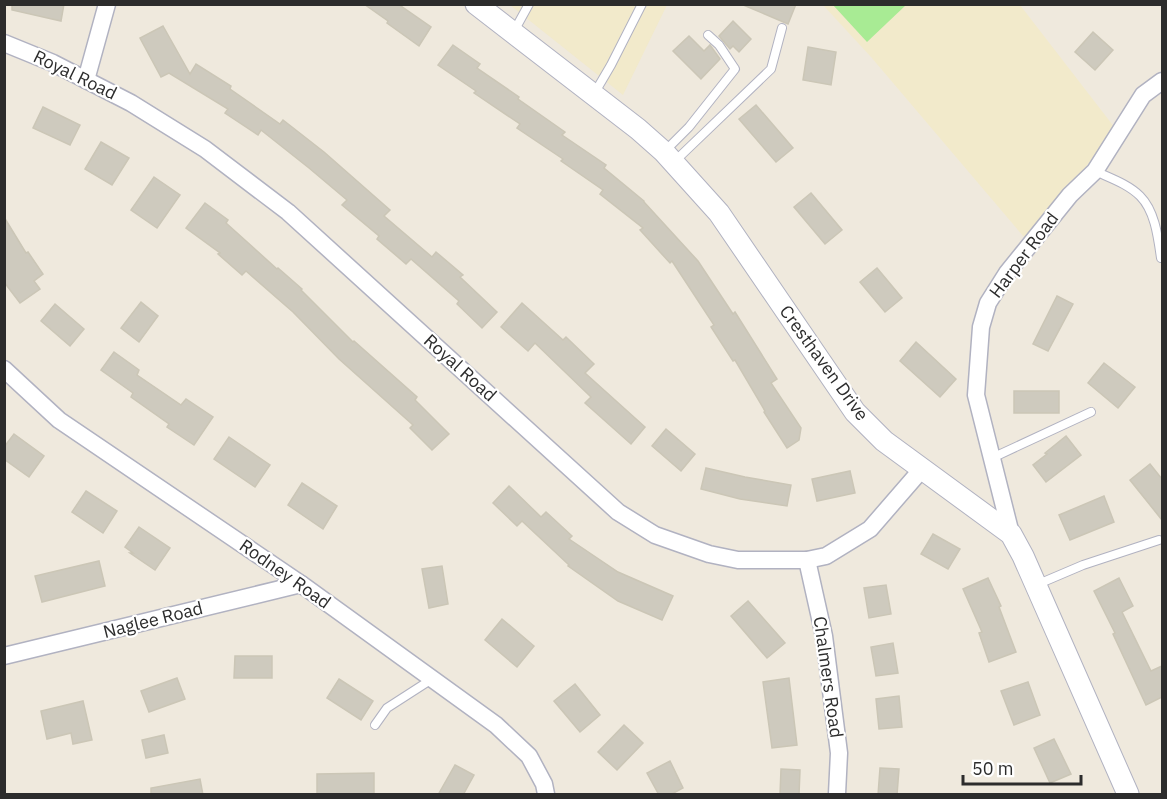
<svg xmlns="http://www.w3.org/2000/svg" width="1167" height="799" viewBox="0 0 1167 799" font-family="'IBM Plex Sans',sans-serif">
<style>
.education{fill:#f2eacb}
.green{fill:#a8eb94}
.building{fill:#cecabe;stroke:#cbc6b6;stroke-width:1.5}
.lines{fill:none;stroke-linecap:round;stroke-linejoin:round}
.service-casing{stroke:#b1b2c1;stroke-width:10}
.minor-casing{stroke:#b1b2c1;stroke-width:19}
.tertiary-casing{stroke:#b1b2c1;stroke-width:23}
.service{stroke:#fff;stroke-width:8}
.minor{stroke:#fff;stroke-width:16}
.tertiary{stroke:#fff;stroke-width:21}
.labels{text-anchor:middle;stroke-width:4.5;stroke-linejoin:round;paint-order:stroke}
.street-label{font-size:18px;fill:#2c2c2c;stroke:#fff}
</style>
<rect width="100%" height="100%" fill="#efe9dd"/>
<!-- education -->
<g class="education">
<polygon points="510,5 667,5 623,95"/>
<polygon points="823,5 1020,5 1115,128 1029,243 871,57"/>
</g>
<!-- green -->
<polygon class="green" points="833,5 906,5 867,42"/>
<!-- building -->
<g class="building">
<polygon points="12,4 64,4 61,21 12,10"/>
<polygon points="364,4 398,4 431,27 419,46 387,23 388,21"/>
<polygon points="741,4 796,4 788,24"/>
<polygon points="733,21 751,39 739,52 733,46 730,49 719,36"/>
<polygon points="163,26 190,74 196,64 231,86 230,89 280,124 283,120 324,152 390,210 384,216 432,257 436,252 463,275 460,277 497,312 482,328 457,304 459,301 411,259 406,264 377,239 379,236 342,205 347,200 309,168 261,130 258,135 225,113 228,109 169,73 161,77 140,38"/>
<polygon points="1093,32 1113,50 1095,70 1075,52"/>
<polygon points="689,36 704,51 710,45 720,59 701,79 673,51"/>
<polygon points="453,45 480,64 477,68 519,97 518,99 565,132 562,135 606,165 604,168 644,201 644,202 698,261 733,314 735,312 777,379 771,383 801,428 799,440 787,448 764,412 765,411 735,360 733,361 711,327 714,325 672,261 670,263 640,230 643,228 600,194 603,190 561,161 563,159 517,128 520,124 474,93 476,91 438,65"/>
<polygon points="808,47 836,52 831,85 803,80"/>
<polygon points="756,105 793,148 776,162 739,119"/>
<polygon points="43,107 80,125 70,145 33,128"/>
<polygon points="101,142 129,158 112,185 85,169"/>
<polygon points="154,177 180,195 157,228 131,210"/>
<polygon points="811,193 842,230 825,244 794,207"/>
<polygon points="205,203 228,220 226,223 277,269 278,268 302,289 301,290 353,342 354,341 417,397 415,400 449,434 432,450 410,428 413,425 339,359 293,312 246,271 242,275 218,254 220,253 186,228"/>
<polygon points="4,217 26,253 28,252 43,274 34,281 40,289 20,303 4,282"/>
<polygon points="877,268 902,298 885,312 860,282"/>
<polygon points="1057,296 1073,304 1048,351 1033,344"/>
<polygon points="141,302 158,316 139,342 121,328"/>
<polygon points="522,303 563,340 566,337 594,364 585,373 645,427 631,444 585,403 591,397 535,343 528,351 501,327"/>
<polygon points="55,304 84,329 70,346 41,321"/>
<polygon points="916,342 956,379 940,397 900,361"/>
<polygon points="114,352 139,370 137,375 181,405 186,399 213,417 194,445 167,427 169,424 131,397 133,393 101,370"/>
<polygon points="1104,363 1135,387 1118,408 1088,383"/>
<rect x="1014" y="391" width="45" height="22"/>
<polygon points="666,429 695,454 681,471 652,446"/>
<polygon points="14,434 44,456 29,477 4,459 4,447"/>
<polygon points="1066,436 1081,455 1046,482 1033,465 1047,454 1045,453"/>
<polygon points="229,437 270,465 255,487 214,459"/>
<polygon points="1150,464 1162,479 1162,520 1130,480"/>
<polygon points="706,468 745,477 791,485 787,506 740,499 701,489"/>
<polygon points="850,471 855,493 817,501 812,479"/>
<polygon points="302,483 337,506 323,529 288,505"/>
<polygon points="509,486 541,517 546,512 572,536 569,539 618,572 673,596 662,620 618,601 568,566 569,565 522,521 517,526 493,503"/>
<polygon points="86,491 117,511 103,533 72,512"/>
<polygon points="1104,496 1114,522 1070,540 1059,515"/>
<polygon points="139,527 170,548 155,570 130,553 133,553 125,547"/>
<polygon points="933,534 960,549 948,569 921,554"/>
<polygon points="99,561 105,586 42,602 35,576"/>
<polygon points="442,566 448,604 429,608 422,569"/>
<polygon points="988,578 1001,606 999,607 1016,652 989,662 979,633 982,632 963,589"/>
<polygon points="1119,578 1133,606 1122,612 1151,671 1162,666 1162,697 1146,705 1113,634 1115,633 1094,591"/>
<polygon points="886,585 891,614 869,618 864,588"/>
<polygon points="748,601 785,643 767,658 731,616"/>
<polygon points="502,619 534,646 517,667 485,640"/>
<polygon points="893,643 898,673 876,676 871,647"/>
<polygon points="235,656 272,656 272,678 234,678"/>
<polygon points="177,678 185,699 149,712 141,691"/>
<polygon points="789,678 797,745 772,748 763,682"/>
<polygon points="339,679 373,701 361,720 327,698"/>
<polygon points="1028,682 1040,715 1014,725 1001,691"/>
<polygon points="575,684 600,715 580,732 554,701"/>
<polygon points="899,696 902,727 879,729 876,699"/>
<polygon points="83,701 92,740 73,744 71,733 47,739 41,711"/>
<polygon points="624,725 643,743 617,770 598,752"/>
<polygon points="164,735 168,753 146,758 142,740"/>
<polygon points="1054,739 1071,774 1050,783 1034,748"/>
<polygon points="670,761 683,788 670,795 659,795 647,773"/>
<polygon points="455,765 474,775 463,795 438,795"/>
<polygon points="880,768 899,769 897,795 878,795"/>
<polygon points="781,769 800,770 799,795 780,795"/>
<polygon points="374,773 374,795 317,795 317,774"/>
<polygon points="200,779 203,795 151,795 151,788"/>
</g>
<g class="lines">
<defs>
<g id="service">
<polyline points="513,33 529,4"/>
<polyline points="594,94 611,65 642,4"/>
<polyline points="664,152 689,127 735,69 719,45 708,35"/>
<polyline points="674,162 771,69 782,28"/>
<path d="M1095,171C1110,178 1128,184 1140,196C1155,211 1158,237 1161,258"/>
<polyline points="992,458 1091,412"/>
<polyline points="1036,585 1083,565 1159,540"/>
<polyline points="375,725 387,708 432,679"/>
</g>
<g id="minor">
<polyline points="4,43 53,63 131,103 205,149 288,212 618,512 655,535 709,554 738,560 807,560 826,556 870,529 922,469"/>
<polyline points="86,80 107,4"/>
<polyline points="4,369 59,420 301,584 496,725 529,756 544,784 546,794"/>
<polyline points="1011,534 976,395 981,327 988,303 1007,273 1070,195 1095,171 1143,95 1162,81"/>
<polyline points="807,560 824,636 839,753 837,794"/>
<polyline points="4,656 301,584"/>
</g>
<polyline id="tertiary" points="476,4 638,129 664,152 719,213 855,412 884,441 1011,534 1023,556 1128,794"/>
</defs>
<!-- service casing -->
<use href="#service" class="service-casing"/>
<!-- minor casing -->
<use href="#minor" class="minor-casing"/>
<!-- tertiary casing -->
<use href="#tertiary" class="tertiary-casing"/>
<!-- service -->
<use href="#service" class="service"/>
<!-- minor -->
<use href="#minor" class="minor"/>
<!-- tertiary -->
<use href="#tertiary" class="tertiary"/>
</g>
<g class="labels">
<!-- street labels -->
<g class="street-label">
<text transform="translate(75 75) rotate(26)" y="6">Royal Road</text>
<text transform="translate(1024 255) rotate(-53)" y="6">Harper Road</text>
<text transform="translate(824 363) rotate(54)" y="6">Cresthaven Drive</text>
<text transform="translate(460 368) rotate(42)" y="6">Royal Road</text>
<text transform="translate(285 574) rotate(35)" y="6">Rodney Road</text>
<text transform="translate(153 620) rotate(-14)" y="6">Naglee Road</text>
<text transform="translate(828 677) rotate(82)" y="6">Chalmers Road</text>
</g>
</g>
<!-- border -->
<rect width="1167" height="799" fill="none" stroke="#2c2c2c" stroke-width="12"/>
<!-- scale -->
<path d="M963 775v9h118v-9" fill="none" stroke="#2c2c2c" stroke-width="3"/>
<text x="972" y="775" font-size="18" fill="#2c2c2c" stroke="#ffffff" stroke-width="4.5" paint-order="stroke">50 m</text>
</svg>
